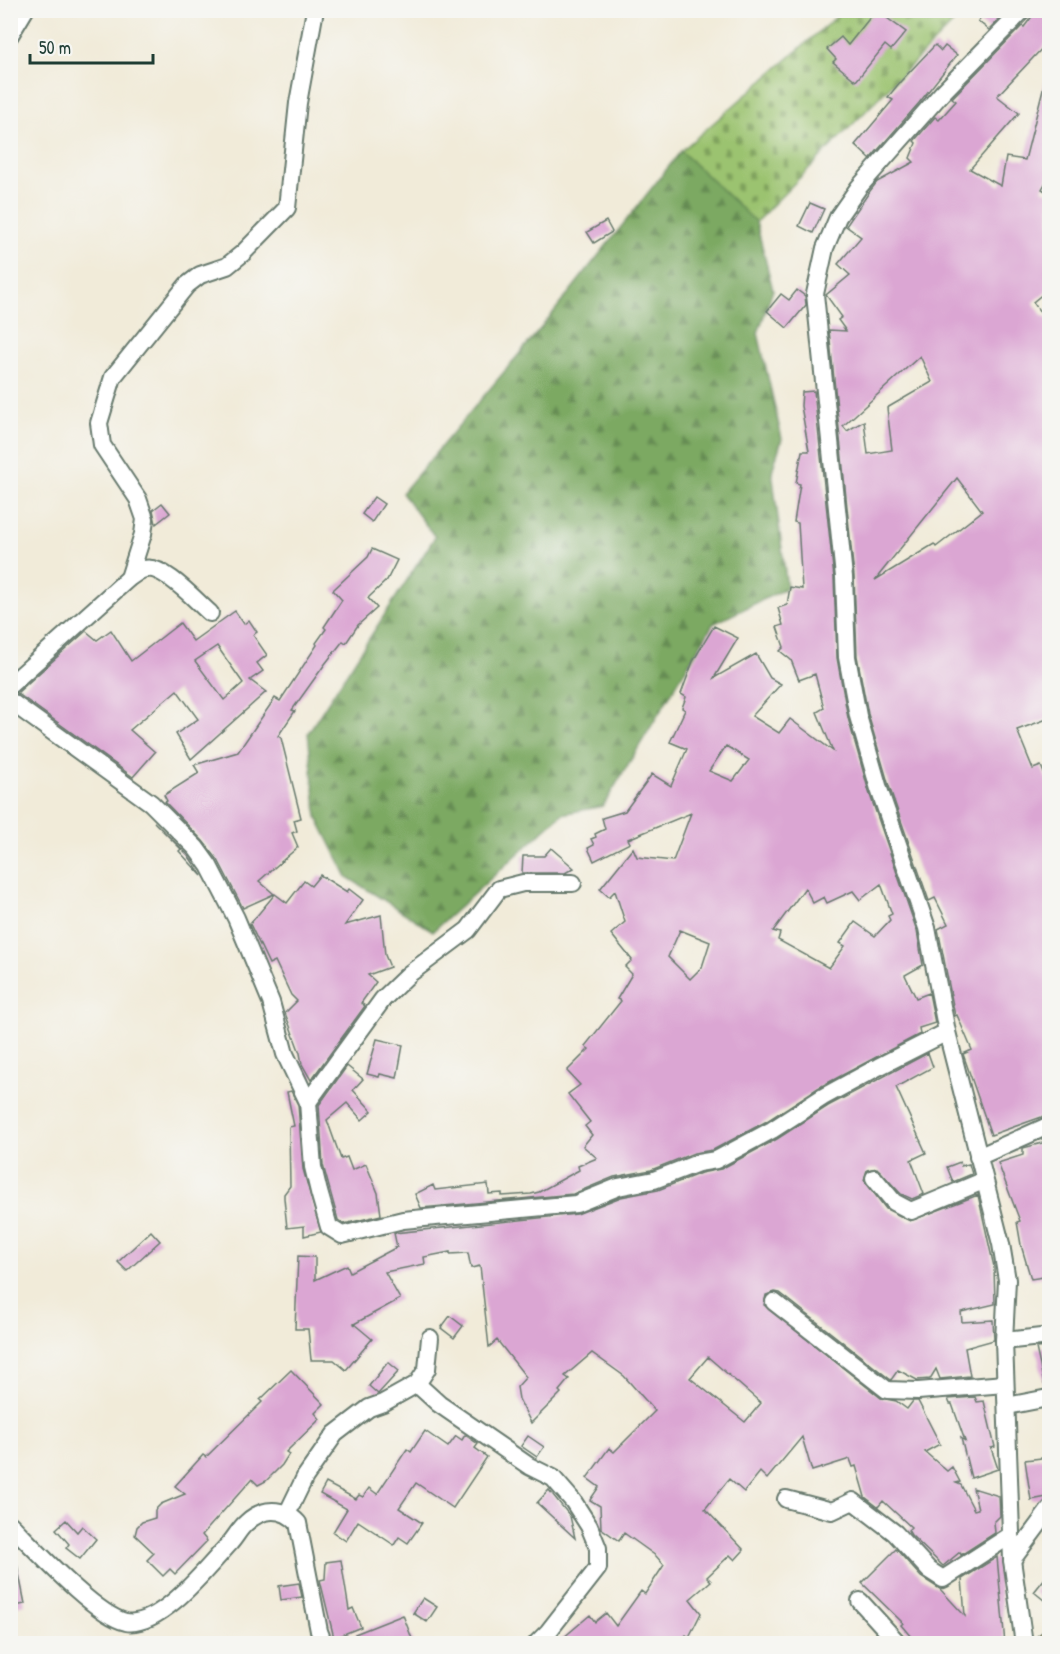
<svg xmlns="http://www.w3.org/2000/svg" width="1060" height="1654" viewBox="0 0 1060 1654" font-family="'Patrick Hand',sans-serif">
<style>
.forest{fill:url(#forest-firs);stroke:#4e734b;stroke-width:1.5}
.cemetery{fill:url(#cemetery-stones);stroke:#5d8052;stroke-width:1.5}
.building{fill:#dba6d3;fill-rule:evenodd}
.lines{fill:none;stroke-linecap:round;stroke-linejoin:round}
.minor-casing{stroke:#687a6e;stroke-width:20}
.major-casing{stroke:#687a6e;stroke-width:24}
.minor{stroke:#fff;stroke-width:16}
.major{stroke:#f5c16b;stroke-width:21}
</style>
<defs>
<pattern id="forest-firs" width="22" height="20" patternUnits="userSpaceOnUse" patternTransform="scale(1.5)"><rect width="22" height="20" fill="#7ca962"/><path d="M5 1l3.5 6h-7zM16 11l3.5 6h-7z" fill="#658b52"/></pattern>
<pattern id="cemetery-stones" width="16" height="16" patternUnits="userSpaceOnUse" patternTransform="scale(1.5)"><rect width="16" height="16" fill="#9bc36f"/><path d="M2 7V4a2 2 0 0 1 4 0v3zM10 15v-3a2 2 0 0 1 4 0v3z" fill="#7ea05c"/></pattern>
</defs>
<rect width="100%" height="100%" fill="#f6f6f2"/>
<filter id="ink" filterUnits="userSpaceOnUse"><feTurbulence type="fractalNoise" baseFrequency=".0167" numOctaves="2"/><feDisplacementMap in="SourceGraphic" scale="12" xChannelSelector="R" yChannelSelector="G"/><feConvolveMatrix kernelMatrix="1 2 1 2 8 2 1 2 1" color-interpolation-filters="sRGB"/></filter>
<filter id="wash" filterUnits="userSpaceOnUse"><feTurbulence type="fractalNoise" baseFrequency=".008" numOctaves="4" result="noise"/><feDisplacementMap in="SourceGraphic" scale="24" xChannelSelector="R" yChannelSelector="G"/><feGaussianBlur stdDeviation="1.35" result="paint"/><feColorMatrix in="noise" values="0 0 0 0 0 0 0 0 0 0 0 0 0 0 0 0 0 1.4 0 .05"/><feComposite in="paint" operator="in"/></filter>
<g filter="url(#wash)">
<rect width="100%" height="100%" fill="#f1ebd9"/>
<!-- forest -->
<polygon class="forest" points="681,151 756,222 773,290 758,333 782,439 772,471 787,588 713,624 603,806 562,814 433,931 347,877 317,817 308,733 435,537 402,493 541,328"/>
<!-- cemetery -->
<polygon class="cemetery" points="843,11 965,11 756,222 681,151"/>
<g id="blocks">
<!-- building -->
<g class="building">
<polygon points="876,10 906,32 891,50 885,45 856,81 833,62 836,59 827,49 841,37 848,45"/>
<polygon points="986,10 1003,10 1006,13 989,30 978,21"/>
<path d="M1037,10H1050V40L997,96L1019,113L970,169L1001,186L1006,157L1025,160L1045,81L1050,82V175L1042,189L1050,194V288L1033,302L1042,315L1050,319V718L1017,730L1033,769L1041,766L1050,787V1114L991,1135L963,1054L972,1050L957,1015L955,1016L938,929L948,924L935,898L929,901L889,786L868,714L857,656L854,576L829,330L846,331L838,320L842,317L826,295L850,275L838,264L861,237L846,226L870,191L877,182L914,162L910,158L916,143L914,141L935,117L939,120L956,101L952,98L1022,26L1024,27ZM920,356L932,382L887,408L892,450L868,454L864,421L847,431L843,426ZM957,478L982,511L936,547L934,544L875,580Z"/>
<polygon points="935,45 941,51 945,46 957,55 919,103 870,159 855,145 893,100 888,97 900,82"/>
<polygon points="810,203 824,209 813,233 799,226"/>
<polygon points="606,221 612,232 594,243 587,232"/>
<polygon points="797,290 805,296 806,305 787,328 767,311 781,294 789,300"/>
<path d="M814,391L834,578L837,658L848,718L869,792L917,931L923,965L905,975L916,998L929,993L935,1023L919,1028L920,1034L818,1088L767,1121L713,1150L694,1153L651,1170L614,1177L573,1194L421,1208L415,1194L433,1185L435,1190L488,1184L489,1194L502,1193V1196L531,1194L539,1192L579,1170L578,1166L597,1158L583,1146L592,1135L585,1126L590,1122L568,1094L580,1085L567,1071L589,1049L585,1046L621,1001L617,999L632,974L625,967L632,960L611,934L625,922L615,891L609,897L600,889L633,848L637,857L673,861L691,813L628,839L630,843L594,861L588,848L594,845L591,839L596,837L595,834L605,829L602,818L625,811L652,774L671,786L687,749L670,742L685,710L682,708L686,697L681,694L693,661L714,626L738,638L714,678L756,654L770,678L781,684L752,716L779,733L790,719L833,751L817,712L824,708L815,674L799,680L791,660L780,651L784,647L777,627L783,625L778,608L787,605L790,587L802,589L798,523L794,522L800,484L796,483L802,451H809L801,406L802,392ZM726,746L749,760L733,781L709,771ZM881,884L892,914L888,916L890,920L875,936L855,922L840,943L845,946L829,968L778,940L780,933L773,931L805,888L813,903L824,897L827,903L853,891L860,900ZM680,930L710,942L702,967L690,979L668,957Z"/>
<polygon points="374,497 384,504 372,522 362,514"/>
<polygon points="162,503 170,513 156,524 153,510"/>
<polygon points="372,549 397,560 387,580 368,598 377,608 358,625 346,643 343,641 325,664 292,710 295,711 278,736 281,738 301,818 294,820 297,831 292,833 298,847 259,881 274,894 243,908 218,860 203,841 165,802 167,801 164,795 199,773 194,765 238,752 275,698 280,701 317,645 316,643 326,629 324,627 342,600 333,590 368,557"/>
<path d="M235,611L244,624L249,620L257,632L253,635L267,655L257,663L263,671L250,680L266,692L191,759L176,734L198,719L177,690L130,730L155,752L133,777L17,693L86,631L97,640L111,630L131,661L180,623L193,641ZM217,646L243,683L224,700L195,661Z"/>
<polygon points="154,822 188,855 202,876 179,851 181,849"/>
<polygon points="551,848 574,868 565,873 522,873 523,856 544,856"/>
<polygon points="320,875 347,892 349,889 363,900 345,925 381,915 385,955 390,967 368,975 376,982 361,1003 365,1006 311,1080 302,1064 300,1053 285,1013 297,1001 291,995 275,961 269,964 250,924 275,894 287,903 304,881 311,886"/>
<polygon points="377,1039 403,1045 397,1078 380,1074 379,1077 367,1074"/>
<path d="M928,1053L933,1067L896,1087L926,1153L911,1160L924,1194L912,1199L901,1194L877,1168L867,1170L864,1180L886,1209L910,1221L978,1195L994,1267L995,1304L961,1312L962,1322L993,1320L994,1340L965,1348L970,1376L940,1379L936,1369L930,1379L917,1380L898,1370L891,1380L780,1293L775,1292L766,1295L764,1305L881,1398L896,1401L907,1409L913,1401H918L940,1444L925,1452L947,1471L952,1467L960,1482L956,1483L961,1485L974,1510L978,1509L973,1488L999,1496L1000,1516L994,1522L995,1533L961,1555L960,1552L943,1566L911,1535L908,1530L911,1527L883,1501L878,1507L865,1497L856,1466L853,1467L850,1459L812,1471L802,1437L767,1479L760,1472L744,1492L729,1479L705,1509L744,1550L735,1560L730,1555L707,1577L711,1581L690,1599L701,1613L689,1637L686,1635L680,1644H556L590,1615L595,1622L606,1613L616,1626L641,1591L645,1594L664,1565L656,1556L624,1533L619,1541L601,1528L600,1506L590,1500L599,1487L587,1478L609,1448L614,1452L655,1411L624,1376L592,1353L565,1376L569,1379L559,1391L561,1393L531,1423L519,1399L517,1387L526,1377L497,1340L489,1347L480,1266L471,1268L468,1253L450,1254V1252L424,1257L425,1264L385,1272L400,1299L354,1324L372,1339L346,1370L334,1360H311L308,1329H295L298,1256L315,1257V1280L347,1265L350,1272L397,1247L394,1233L577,1214L621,1197L658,1190L701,1173L721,1169L777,1139L828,1106ZM708,1357L761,1403L745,1422L690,1378Z"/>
<polygon points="347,1066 363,1079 353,1090 372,1111 362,1120 347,1103 327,1120 341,1159 347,1157 352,1170 366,1164 378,1193 381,1215 344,1224 338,1220 323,1165 319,1105"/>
<polygon points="291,1091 298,1105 303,1169 321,1232 304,1236 304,1226 287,1228 284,1198 284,1194 290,1186 289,1127 294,1126 287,1092"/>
<polygon points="1050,1141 1050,1276 1031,1279 1021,1245 1017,1222 1020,1221 998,1163 1023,1155 1023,1148"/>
<polygon points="960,1162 961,1166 969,1164 972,1174 953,1182 947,1167"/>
<polygon points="151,1231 160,1241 127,1271 118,1262"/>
<polygon points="450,1316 463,1326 454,1338 441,1328"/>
<polygon points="1050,1347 1050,1383 1044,1384 1036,1348"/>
<polygon points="388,1362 399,1371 378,1394 369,1386"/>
<polygon points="291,1370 324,1404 315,1413 320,1419 286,1452 289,1454 282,1465 266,1481 258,1485 252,1479 202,1535 207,1541 175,1574 170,1569 163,1576 147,1560 154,1553 135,1535 137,1527 142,1522 155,1518 155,1510 161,1504 185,1494 175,1486 203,1455 206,1457 262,1402 260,1400"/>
<polygon points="975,1397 977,1402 984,1401 995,1447 991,1448 998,1469 971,1478 961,1438 965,1441 952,1404 950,1404 948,1399"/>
<polygon points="425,1431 448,1447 456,1436 462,1440 465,1435 478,1444 475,1448 487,1457 453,1508 416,1483 399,1508 422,1523 408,1543 399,1537 394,1545 358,1521 346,1541 333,1532 347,1509 320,1494 326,1483 356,1499 359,1495 363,1497 369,1488 377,1494 407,1449 411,1452"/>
<polygon points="528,1436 544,1447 537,1457 521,1446"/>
<polygon points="1050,1457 1050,1487 1045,1487 1047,1497 1031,1500 1025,1460"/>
<polygon points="549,1490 570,1516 575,1538 537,1503"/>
<polygon points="66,1520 77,1532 82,1526 96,1539 80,1559 66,1548 69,1544 56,1529"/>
<polygon points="896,1549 921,1577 940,1589 965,1616 962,1579 997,1557 1005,1644 917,1644 901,1625 903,1623 862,1583"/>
<polygon points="341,1560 349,1610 353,1608 361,1627 334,1638 320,1580 325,1579 326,1562"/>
<polygon points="17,1564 25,1604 10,1607 10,1565"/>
<polygon points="1050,1572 1050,1605 1034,1592"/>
<polygon points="299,1583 302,1597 281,1600 279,1586"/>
<polygon points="423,1598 437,1607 427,1622 413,1613"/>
<polygon points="403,1615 414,1644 359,1644 355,1634"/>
</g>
</g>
</g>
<g filter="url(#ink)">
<use href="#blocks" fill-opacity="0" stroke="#687a6e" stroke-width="1.5"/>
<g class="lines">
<defs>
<g id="minor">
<polyline points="1023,10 942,93 859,187 838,217 825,248 815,294 844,577 847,657 858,716 879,789 927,928 947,1032 1001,1244 1007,1280 1004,1341 1012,1560 1024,1644"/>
<polyline points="10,35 25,10"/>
<polyline points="129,578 143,534 145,519 138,499 102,445 99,423 113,377 187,285 200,275 227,266 243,253 287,208 298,103 315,10"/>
<path d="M10,685L129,578C134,575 139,570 145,569C163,564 196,601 210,613"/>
<polyline points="10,701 151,803 196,848 209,866 236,918 271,1002 285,1054 308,1102 313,1167 319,1192 329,1227 342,1235 403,1220 576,1204 618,1187 654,1180 698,1163 716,1160 772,1130 823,1097 878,1067 947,1032"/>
<polyline points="308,1102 383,999 409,974 468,930 499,889 523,883 573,883"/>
<polyline points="978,1157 1050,1125"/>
<polyline points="874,1178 894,1202 911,1211 983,1181"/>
<polyline points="774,1302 887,1390 918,1391 1005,1384"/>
<polyline points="1004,1341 1050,1336"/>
<polyline points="417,1384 427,1369 430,1338"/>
<polyline points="1007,1406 1048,1398"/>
<polyline points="786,1499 832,1511 853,1501 895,1533 929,1570 943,1579 1011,1535"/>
<polyline points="288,1512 305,1477 335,1434 369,1408 383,1403 417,1384 439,1404 529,1466 553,1478 573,1501 589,1526 598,1548 598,1568 548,1632 536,1644"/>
<path d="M10,1524C34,1548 96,1616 126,1622C160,1628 207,1568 229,1544C235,1538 239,1529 246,1523C263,1507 283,1507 298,1523L319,1631L324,1644"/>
<polyline points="1012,1560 1050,1509"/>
<polyline points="860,1601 899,1644"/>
</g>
<polyline id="major" points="1045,1644 1050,1640"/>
</defs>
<!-- minor casing -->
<use href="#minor" class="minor-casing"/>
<!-- major casing -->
<use href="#major" class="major-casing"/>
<!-- minor -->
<use href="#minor" class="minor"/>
<!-- major -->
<use href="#major" class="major"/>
</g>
</g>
<!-- margin -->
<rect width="1060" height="1654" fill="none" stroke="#f6f6f2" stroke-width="36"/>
<!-- scale -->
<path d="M30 54v9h123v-9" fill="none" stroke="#1f3d34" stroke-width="3"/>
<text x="39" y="54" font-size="18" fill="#1f3d34" stroke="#f6f6f2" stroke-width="4.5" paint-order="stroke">50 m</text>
</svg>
